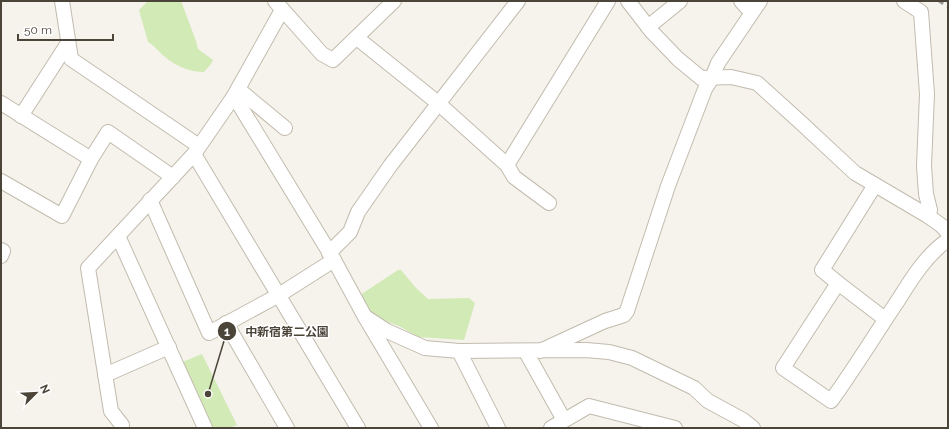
<svg xmlns="http://www.w3.org/2000/svg" width="949" height="429" viewBox="0 0 949 429" font-family="Raleway,'Noto Sans JP',sans-serif">
<style>
.green{fill:#d2eab5}
.lines{fill:none;stroke-linecap:round;stroke-linejoin:round}
.street-casing{stroke:#c2bbae;stroke-width:16}
.street{stroke:#fff;stroke-width:14}
.rail{stroke:#9a9a9a;stroke-width:3;stroke-dasharray:5 5;stroke-linecap:butt}
.leader{fill:none;stroke:#4b4439;stroke-width:1.5}
.callout-dot{fill:#4b4439;stroke:#fff;stroke-width:1.5}
.mark-label{font-size:12px;text-anchor:middle;font-weight:bold;fill:#fff}
.callout-label{font-size:12px;text-anchor:middle;font-weight:bold;fill:#4b4439;stroke:#fff;stroke-width:3;stroke-linejoin:round;paint-order:stroke}
</style>
<rect width="100%" height="100%" fill="#f6f3ec"/>
<!-- green -->
<g class="green">
<path d="M148,1H181L196,41L198,49L213,60L211,64L204,72C190,72 176,66 165,57C159,52 155,46 148,42L139,10Z"/>
<polygon points="398,270 401,270 416,288 428,299 469,298 475,303 464,340 418,337 401,327 381,319 366,309 360,295"/>
<polygon points="202,354 237,425 229,428 210,428 180,363"/>
</g>
<g class="lines">
<defs>
<g id="street">
<polyline points="62,1 71,59 199,146"/>
<polyline points="275,1 322,54 333,60 394,1"/>
<polyline points="628,1 652,32 678,59 701,78 731,77 757,83 798,120 855,173 928,216 942,226 948,233"/>
<polyline points="741,1 751,12"/>
<polyline points="904,1 921,12 927,94 924,166 926,194 930,210 928,216"/>
<polyline points="648,27 680,1"/>
<polyline points="357,38 438,103 507,165 514,177 549,203"/>
<polyline points="238,89 285,128"/>
<polyline points="234,96 282,10"/>
<polyline points="1,103 91,159"/>
<polyline points="21,116 68,43"/>
<polyline points="194,154 358,428"/>
<polyline points="507,165 608,1"/>
<polyline points="1,181 62,216 91,159 108,132 173,177"/>
<polyline points="150,200 209,333 279,295 334,260"/>
<polyline points="118,236 205,428"/>
<polyline points="1,250 3,251 1,256"/>
<polyline points="329,253 350,232 358,212 390,166 518,1"/>
<polyline points="838,283 822,270 875,185"/>
<polyline points="367,318 387,331 425,348 459,351 586,350 609,352 632,358 694,388 708,401 743,420 753,428"/>
<path d="M885,319L838,283L783,368L831,401C855,368 876,333 899,299C912,278 927,254 948,240"/>
<polyline points="226,323 287,428"/>
<polyline points="459,351 498,428"/>
<polyline points="540,351 605,321 624,315 627,311 668,186 705,89 712,78 718,63 760,1"/>
<polyline points="526,352 564,420"/>
<polyline points="105,375 169,347"/>
<polyline points="122,428 122,425 111,411 88,268 194,154 234,96 334,260 365,317 431,428"/>
<polyline points="551,428 589,406 675,428"/>
</g>
</defs>
<!-- street casing -->
<use href="#street" class="street-casing"/>
<!-- street -->
<use href="#street" class="street"/>
<!-- rail -->
<polyline class="rail" points="939,1 948,7"/>
</g>
<!-- callouts -->
<path class="leader" d="M208 394L227 331"/>
<g class="callout-dot">
<circle cx="208" cy="394" r="4"/>
<circle cx="227" cy="331" r="10"/>
</g>
<g class="mark-label">
<text x="227" y="336">1</text>
</g>
<g class="callout-label">
<text x="287" y="336">中新宿第二公園</text>
</g>
<!-- border -->
<rect width="949" height="429" fill="none" stroke="#4b4439" stroke-width="4"/>
<!-- north arrow -->
<g transform="translate(36 393) rotate(66)" stroke="#ffffff" stroke-width="3" paint-order="stroke">
<path d="M0-3L7 15L0 10L-7 15Z" fill="#4b4439"/>
<text y="-6" font-size="11" font-weight="bold" text-anchor="middle" fill="#4b4439">N</text>
</g>
<!-- scale -->
<path d="M18 34v6h95v-6" fill="none" stroke="#4b4439" stroke-width="2"/>
<text x="24" y="34" font-size="12" fill="#4b4439" stroke="#ffffff" stroke-width="3" paint-order="stroke">50 m</text>
</svg>
